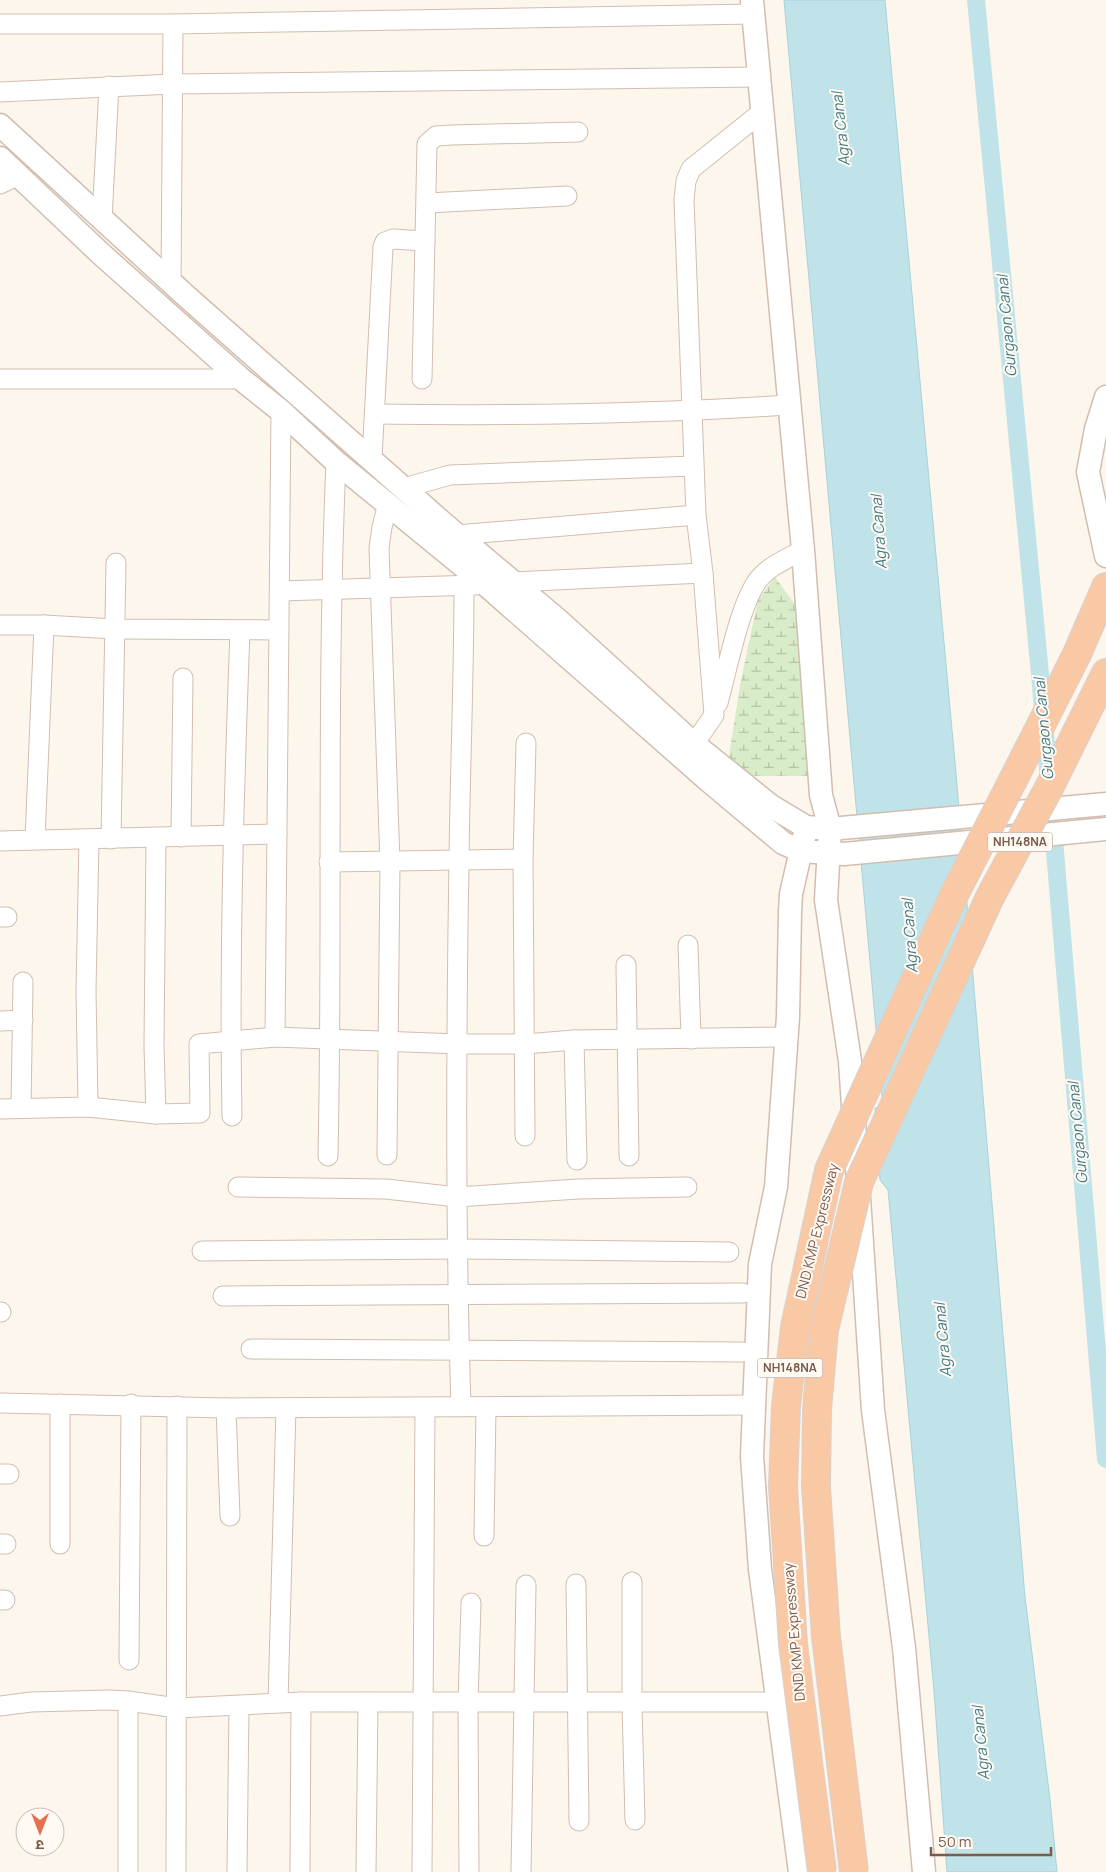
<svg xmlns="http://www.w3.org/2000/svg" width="1106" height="1872" viewBox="0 0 1106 1872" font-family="Manrope,'Noto Sans Devanagari',sans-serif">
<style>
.wetland{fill:url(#wetland-marsh)}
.water{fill:#bfe3e8;stroke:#a5d3da}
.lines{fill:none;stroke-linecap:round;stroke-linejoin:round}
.canal{stroke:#bfe3e8;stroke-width:18}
.minor-casing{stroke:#d1beb0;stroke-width:21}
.tertiary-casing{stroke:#d1beb0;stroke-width:25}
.trunk-casing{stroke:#dad1cd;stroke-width:30}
.minor{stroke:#fff;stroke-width:19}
.tertiary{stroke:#fff;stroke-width:22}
.trunk{stroke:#f9c8a4;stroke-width:28}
.trunk-bridge-casing{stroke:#dad1cd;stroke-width:30;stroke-linecap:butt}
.trunk-bridge{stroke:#f9c8a4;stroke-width:28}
.labels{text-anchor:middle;stroke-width:4;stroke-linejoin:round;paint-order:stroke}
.shield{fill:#fffaf3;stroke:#a28b7f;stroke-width:1}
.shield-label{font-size:12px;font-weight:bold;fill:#7a5c4d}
.street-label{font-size:14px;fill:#7a5c4d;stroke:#fffaf3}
.water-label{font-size:15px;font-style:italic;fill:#437c86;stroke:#fffaf3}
</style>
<defs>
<pattern id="wetland-marsh" width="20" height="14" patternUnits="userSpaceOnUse" patternTransform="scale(1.25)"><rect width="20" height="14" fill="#d8ecc9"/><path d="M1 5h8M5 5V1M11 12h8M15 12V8" fill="none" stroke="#b4c2a5"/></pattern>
</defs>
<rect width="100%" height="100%" fill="#fdf6ec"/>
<!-- wetland -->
<polygon class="wetland" points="775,577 799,610 815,776 726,776 740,685 758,600"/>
<!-- water -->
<polygon class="water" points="784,0 885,0 956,773 1025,1597 1050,1799 1057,1872 947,1872 934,1691 888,1190 880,1180 875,1108 883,1107"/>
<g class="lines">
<!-- canal -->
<polyline class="canal" points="976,0 1041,685 1106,1459"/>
<defs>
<g id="minor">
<polyline points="0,24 173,24 753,14"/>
<polyline points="0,92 173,84 759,77"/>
<polyline points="0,184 18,175"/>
<polyline points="427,203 567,196"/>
<polyline points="102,219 109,86"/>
<polyline points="171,283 173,24"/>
<polyline points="0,379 241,379"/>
<polyline points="422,379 427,144 436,136 452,135 578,132"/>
<path d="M375,414C514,416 651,414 789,405"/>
<polyline points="372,459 383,247 385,242 393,239 425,241"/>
<polyline points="404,488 450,475 693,466"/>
<polyline points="456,535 696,515"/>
<polyline points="513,582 703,573"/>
<polyline points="280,591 476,585"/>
<polyline points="0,625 44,625 35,839"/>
<polyline points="44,625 115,629 279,630"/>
<path d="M718,703C727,670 739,609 756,583C766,567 787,559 803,550"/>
<polyline points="694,744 714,715 703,573 696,515 684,200 686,181 691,169 762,112"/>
<polyline points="181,837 183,678"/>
<polyline points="156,838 154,1047 156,1114"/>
<polyline points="111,839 116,563"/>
<polyline points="0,841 277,834"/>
<polyline points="329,862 523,859"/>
<polyline points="0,917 7,917"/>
<polyline points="688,945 691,1039"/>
<polyline points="626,965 629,1156"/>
<polyline points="0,1021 23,1020"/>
<polyline points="275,1037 281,411"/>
<polyline points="574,1040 577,1160"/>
<polyline points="88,1107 86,990 89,840"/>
<polyline points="21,1108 23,982"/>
<polyline points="0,1109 88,1107 156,1114 200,1113 199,1044 275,1037 458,1044 525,1044 574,1040 786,1037"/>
<path d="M232,1116C229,954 234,792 240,631"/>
<polyline points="525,1136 523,859 526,743"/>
<polyline points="387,1155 390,862 379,548 382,527 388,503"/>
<path d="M328,1156C333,924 326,693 336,462"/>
<polyline points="238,1187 386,1189 457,1197 578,1189 687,1187"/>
<polyline points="202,1251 459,1249 729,1252"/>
<polyline points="223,1296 743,1293"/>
<polyline points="0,1312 1,1312"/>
<polyline points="251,1349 743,1352"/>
<polyline points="0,1403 226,1408 754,1405"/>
<path d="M461,1406C455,1225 456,1043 459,862C460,770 464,678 464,585"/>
<polyline points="226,1408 230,1516"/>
<polyline points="0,1474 9,1474"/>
<polyline points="484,1536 486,1407"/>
<polyline points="0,1544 6,1544"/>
<polyline points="60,1544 60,1404"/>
<polyline points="632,1582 632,1704 635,1820"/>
<polyline points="576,1584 579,1821"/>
<polyline points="0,1600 5,1600"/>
<polyline points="129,1660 131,1404"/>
<polyline points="278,1702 286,1408"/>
<polyline points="0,1706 31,1702 109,1700 128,1701 177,1708 301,1702 778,1702"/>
<polyline points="128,1872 128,1701"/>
<polyline points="176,1872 177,1406"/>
<polyline points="237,1872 239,1706"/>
<polyline points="300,1872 301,1702"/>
<polyline points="366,1872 368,1702"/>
<polyline points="422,1872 425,1408"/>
<polyline points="469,1872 468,1703 471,1603"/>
<polyline points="521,1872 526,1585"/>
</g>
<g id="tertiary">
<polyline points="752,0 803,550 821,795 830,829 826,900 850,1061 873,1410 904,1648 924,1872"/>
<polyline points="0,125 186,296 444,524 558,620 694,744 771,806 806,827 830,829 1106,804"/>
<polyline points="0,158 100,253 241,379 281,411 336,462 485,584 709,781 783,843 801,851 844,854 1106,829"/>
<polyline points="1106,397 1096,429 1088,472 1106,556"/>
<polyline points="800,1872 760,1569 752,1456 760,1264 776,1187 788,1017 790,912 791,894 804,837"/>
</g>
<g id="trunk">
<polyline points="1013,780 1077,654 1106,587"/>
<polyline points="1050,786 1106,673"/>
</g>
</defs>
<!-- minor casing -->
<use href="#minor" class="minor-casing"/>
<!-- tertiary casing -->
<use href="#tertiary" class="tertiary-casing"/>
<!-- trunk casing -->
<use href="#trunk" class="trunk-casing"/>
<!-- minor -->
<use href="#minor" class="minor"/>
<!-- tertiary -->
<use href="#tertiary" class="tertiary"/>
<!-- trunk -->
<use href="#trunk" class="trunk"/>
<defs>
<g id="trunk-bridge">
<polyline points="822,1872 793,1644 783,1486 786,1406 795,1327 829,1170 955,893 1013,780"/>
<polyline points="854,1872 826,1637 816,1487 817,1409 824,1330 859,1182 990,897 1050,786"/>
</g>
</defs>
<!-- trunk-bridge casing -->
<use href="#trunk-bridge" class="trunk-bridge-casing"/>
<!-- trunk-bridge -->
<use href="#trunk-bridge" class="trunk-bridge"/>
</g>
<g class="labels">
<!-- shield labels -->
<g class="shield">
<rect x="987.5" y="832.5" width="65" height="19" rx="4"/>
<rect x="757.5" y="1358.5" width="65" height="19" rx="4"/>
</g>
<g class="shield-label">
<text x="1020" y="846">NH148NA</text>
<text x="790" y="1372">NH148NA</text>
</g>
<!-- street labels -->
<g class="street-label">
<text transform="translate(817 1231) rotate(-76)" y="5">DND KMP Expressway</text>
<text transform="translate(794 1632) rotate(-95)" y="5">DND KMP Expressway</text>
</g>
<!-- water labels -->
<g class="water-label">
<text transform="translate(841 129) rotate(-96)" y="5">Agra Canal</text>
<text transform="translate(1007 326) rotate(-95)" y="5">Gurgaon Canal</text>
<text transform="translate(879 532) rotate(-94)" y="5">Agra Canal</text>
<text transform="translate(1044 729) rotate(-95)" y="5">Gurgaon Canal</text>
<text transform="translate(910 936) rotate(-94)" y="5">Agra Canal</text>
<text transform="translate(1078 1133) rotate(-95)" y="5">Gurgaon Canal</text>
<text transform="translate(943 1340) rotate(-95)" y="5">Agra Canal</text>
<text transform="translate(981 1743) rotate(-95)" y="5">Agra Canal</text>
</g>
</g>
<!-- north arrow -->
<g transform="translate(40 1832) rotate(180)"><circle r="24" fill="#fffaf3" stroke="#cabbb1"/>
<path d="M0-4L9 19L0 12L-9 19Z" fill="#e76f51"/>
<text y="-8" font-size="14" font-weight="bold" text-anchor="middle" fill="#7a5c4d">उ</text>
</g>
<!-- scale -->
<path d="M931 1847v8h120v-8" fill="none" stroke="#7a5c4d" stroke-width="2.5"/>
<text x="938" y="1847" font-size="15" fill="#7a5c4d" stroke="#fffaf3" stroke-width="4" paint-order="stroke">50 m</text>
</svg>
